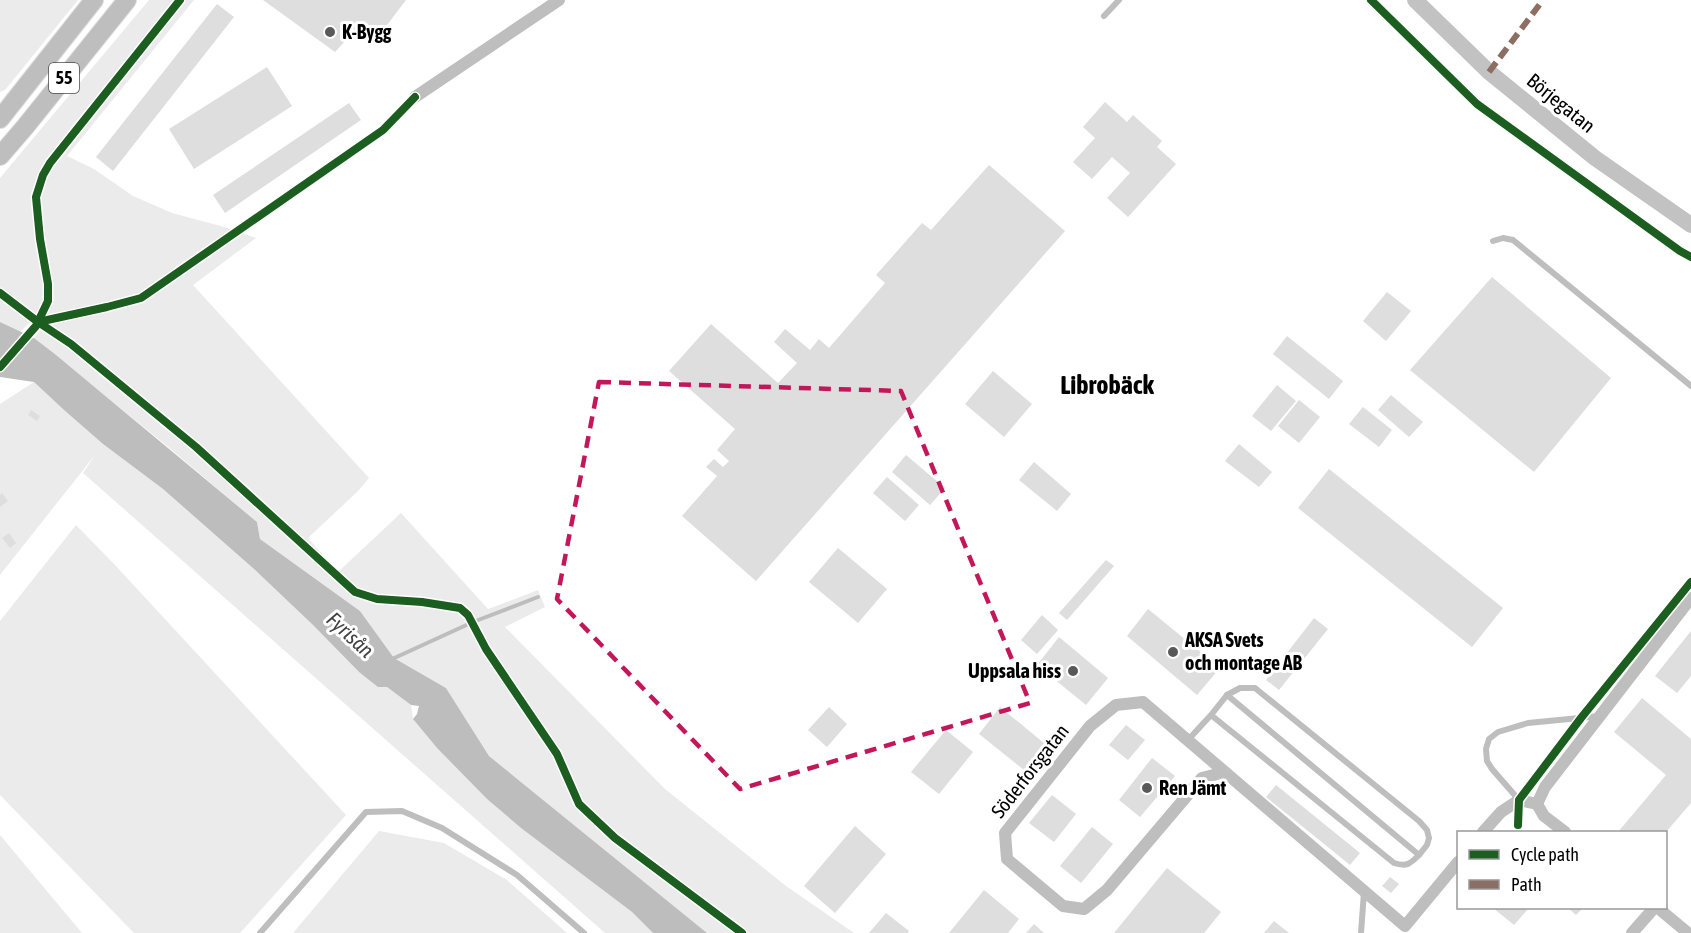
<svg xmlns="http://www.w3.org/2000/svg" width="1691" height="933" viewBox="0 0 1691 933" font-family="'Asap Condensed',sans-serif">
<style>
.green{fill:#ebebeb}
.water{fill:#bdbdbd}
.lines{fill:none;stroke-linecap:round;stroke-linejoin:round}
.stream{stroke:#bdbdbd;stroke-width:4}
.building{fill:#dedede}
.primary-casing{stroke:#dbdbdb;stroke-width:20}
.lane{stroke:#bebebe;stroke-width:6}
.street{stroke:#bebebe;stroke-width:12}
.secondary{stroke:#c2c2c2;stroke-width:16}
.primary{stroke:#bebebe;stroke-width:18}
.quiet{stroke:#8d6e63;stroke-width:6;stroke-dasharray:12 6;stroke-linecap:butt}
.cycleway-casing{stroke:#fff;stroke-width:11}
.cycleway{stroke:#1b5e20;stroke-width:8}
.marked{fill:none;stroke:#c2185b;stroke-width:4.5;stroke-dasharray:12 8;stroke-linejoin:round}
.poi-dot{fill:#595959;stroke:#fff;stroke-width:2}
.labels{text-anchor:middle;stroke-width:6;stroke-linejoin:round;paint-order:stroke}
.shield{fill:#fff;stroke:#4c4c4c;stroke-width:1.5}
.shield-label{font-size:18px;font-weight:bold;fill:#000}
.poi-label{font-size:20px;font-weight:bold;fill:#000;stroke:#fff;text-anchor:start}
.street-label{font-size:20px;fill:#000;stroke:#fff}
.water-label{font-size:21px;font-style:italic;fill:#424242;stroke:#fff}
.district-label{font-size:26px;font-weight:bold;fill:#000;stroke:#fff}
</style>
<rect width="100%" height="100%" fill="#fff"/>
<!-- green -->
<g class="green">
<polygon points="0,0 78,0 5,90 0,92"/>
<polygon points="149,0 194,0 67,156 94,169 133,196 172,213 228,228 256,238 193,285 369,478 358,491 308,538 338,572 401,513 488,609 538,590 545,607 505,627 665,789 786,886 854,933 707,933 489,756 446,688 394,658 360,611 260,539 257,522 167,446 34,338 44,326 33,319 20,332 0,322 0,178"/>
<polygon points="34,382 64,410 103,444 163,489 254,569 313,625 359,672 387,687 411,705 413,719 437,748 487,799 521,828 632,912 653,933 605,933 83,473 95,455 0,575 0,404"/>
<polygon points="76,525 115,565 346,815 240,933 134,933 0,795 0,621"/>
<polygon points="379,831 444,843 507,880 567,933 293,933"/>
<polygon points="0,835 82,933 0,933"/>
</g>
<!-- water -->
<polygon class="water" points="0,322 34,338 56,355 257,522 260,539 360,611 394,658 446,688 489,756 707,933 653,933 632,912 521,828 487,799 437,748 413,719 417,714 419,706 411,705 387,687 378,687 359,672 313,625 254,569 163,489 103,444 64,410 34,382 0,377"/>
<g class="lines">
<!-- stream -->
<polyline class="stream" points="390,660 473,622 538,597"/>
</g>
<!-- building -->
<g class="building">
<polygon points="263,0 406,0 377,38 360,25 335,52"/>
<polygon points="217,4 234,17 113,171 96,157"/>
<polygon points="267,67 292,106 194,169 169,129"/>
<polygon points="1105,102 1127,122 1133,115 1162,141 1157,147 1176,164 1128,217 1107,198 1130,173 1112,157 1092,179 1073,162 1095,138 1083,127"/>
<polygon points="349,103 361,120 225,213 213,195"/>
<polygon points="989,165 1065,231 756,581 682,516 717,476 706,467 714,459 723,467 729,461 717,450 735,429 669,371 711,324 778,383 797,363 774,342 785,329 810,350 819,339 829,348 885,283 876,275 922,223 931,230"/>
<polygon points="1492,277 1611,378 1534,472 1410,370"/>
<polygon points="1387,292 1411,311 1386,341 1363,321"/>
<polygon points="1287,336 1343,381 1329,399 1273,354"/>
<polygon points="993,371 1032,404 1004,437 965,404"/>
<polygon points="1277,385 1296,401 1271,431 1252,416"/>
<polygon points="1391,395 1423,422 1409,437 1378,410"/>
<polygon points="1299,400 1320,417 1299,443 1278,426"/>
<polygon points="1363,407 1392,430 1379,447 1349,424"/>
<polygon points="31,410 40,416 37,421 28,415"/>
<polygon points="1239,444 1272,472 1259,487 1225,461"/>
<polygon points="906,455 945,488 930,505 892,472"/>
<polygon points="1034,462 1071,494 1057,511 1019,480"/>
<polygon points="1329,469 1503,608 1472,647 1298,508"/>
<polygon points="887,477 919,505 905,521 873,493"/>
<polygon points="2,493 8,501 0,507 0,495"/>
<polygon points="9,533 16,543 10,548 2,538"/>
<polygon points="838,548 887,589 858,623 809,582"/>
<polygon points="1106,560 1114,566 1067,620 1059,613"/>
<polygon points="1148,609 1220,668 1197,695 1127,636"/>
<polygon points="1042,615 1058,630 1037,654 1021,640"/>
<polygon points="1314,618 1328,629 1279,690 1266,680"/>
<polygon points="1691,631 1691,676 1677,693 1655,676"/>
<polygon points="1059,637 1108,678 1086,705 1037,665"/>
<polygon points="1642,698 1691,739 1691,803 1666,832 1618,832 1666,775 1614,732"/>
<polygon points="829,707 847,724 827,747 808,730"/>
<polygon points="1000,707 1050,748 1029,774 979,734"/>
<polygon points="1126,725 1145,740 1128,760 1109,745"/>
<polygon points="946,730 973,752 939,794 911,772"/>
<polygon points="1152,758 1175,776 1140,817 1119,800"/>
<polygon points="1276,785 1360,853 1350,865 1266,797"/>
<polygon points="1052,795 1076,814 1054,842 1029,823"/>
<polygon points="855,826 886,854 835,913 804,886"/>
<polygon points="1092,827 1113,844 1081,883 1060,866"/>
<polygon points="1167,868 1221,912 1204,933 1114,933"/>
<polygon points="1390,877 1399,884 1391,893 1382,886"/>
<polygon points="984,890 1019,919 1008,933 949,933"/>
<polygon points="1493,908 1524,908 1527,910 1514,925"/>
<polygon points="1568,908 1583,908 1576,915"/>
<polygon points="886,913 909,931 908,933 869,933"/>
<polygon points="1274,921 1289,933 1264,933"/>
<polygon points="1034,924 1044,933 1026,933"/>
</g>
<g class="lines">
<defs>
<g id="primary">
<polyline points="0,119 94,0"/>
<polyline points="0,156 25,127 127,0"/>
</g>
</defs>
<!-- primary casing -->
<use href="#primary" class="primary-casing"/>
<!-- lane -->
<g class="lane">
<polyline points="1104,16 1119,0"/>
<polyline points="1493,241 1503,238 1513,240 1691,386"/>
<polyline points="1227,695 1240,688 1255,688 1419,821 1427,830 1429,838 1427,845 1419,855"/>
<path d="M1188,740L1211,715L1394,863C1407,867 1410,864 1419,855L1227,695L1211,715"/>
<polyline points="1519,800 1492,769 1487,761 1486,749 1489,739 1498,732 1528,723 1600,716"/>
<polyline points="260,933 366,812 402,811 442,828 517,875 584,933"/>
<polyline points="1361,933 1364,892"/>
</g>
<!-- street -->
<g class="street">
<polyline points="415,97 559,0"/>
<polyline points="1225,772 1202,778 1107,890 1084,909 1063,906 1007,859 1005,833 1090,726 1116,705 1143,702 1405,926 1458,862"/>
<polyline points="1537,804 1544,816 1565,832"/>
<polyline points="1483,832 1501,812 1519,800 1537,804 1545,787 1691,598"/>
<polyline points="1658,908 1688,933"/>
<polyline points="1632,933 1654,908"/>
</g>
<!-- secondary -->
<polyline class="secondary" points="1415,0 1489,72 1595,158 1691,225"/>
<!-- primary -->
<use href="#primary" class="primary"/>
<!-- quiet -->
<polyline class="quiet" points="1489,72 1543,0"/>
<defs>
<g id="cycleway">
<polyline points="1371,0 1477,104 1680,251 1691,257"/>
<polyline points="0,293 38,322 71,344 196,447 355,592 377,599 422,602 460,608 468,615 486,649 557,754 579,804 615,838 742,933"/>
<polyline points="38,322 107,307 141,298 383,130 415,97"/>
<polyline points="0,367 36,326 48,301 48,284 40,239 36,197 43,175 50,163 180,0"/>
<polyline points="1518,825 1519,800 1581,718 1691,582"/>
</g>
</defs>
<!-- cycleway casing -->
<use href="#cycleway" class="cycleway-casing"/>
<!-- cycleway -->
<use href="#cycleway" class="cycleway"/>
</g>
<!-- marked area -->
<path class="marked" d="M599,382L901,391L1030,703L740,789L557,599Z"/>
<!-- markers -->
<g class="poi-dot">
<circle cx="330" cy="32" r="6"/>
<circle cx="1173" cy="652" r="6"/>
<circle cx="1073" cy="671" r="6"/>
<circle cx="1147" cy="788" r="6"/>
</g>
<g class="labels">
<!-- shield labels -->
<rect class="shield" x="49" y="63" width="30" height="30" rx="4.5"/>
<g class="shield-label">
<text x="64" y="84">55</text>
</g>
<!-- poi labels -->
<g class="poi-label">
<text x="342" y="39">K-Bygg</text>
<text x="1185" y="647">AKSA Svets<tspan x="1185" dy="23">och montage AB</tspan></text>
<text x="1061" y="678" text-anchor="end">Uppsala hiss</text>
<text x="1159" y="795">Ren Jämt</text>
</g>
<!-- street labels -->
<g class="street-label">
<text transform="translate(1561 103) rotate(39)" y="7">Börjegatan</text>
<text transform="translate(1030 771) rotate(-52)" y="7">Söderforsgatan</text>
</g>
<!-- water labels -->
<g class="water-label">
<text transform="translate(350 635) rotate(43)" y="7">Fyrisån</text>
</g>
<!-- district labels -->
<g class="district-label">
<text x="1107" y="394">Librobäck</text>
</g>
</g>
<!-- legend -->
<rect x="1457" y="831" width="210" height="78" fill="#ffffff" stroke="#999999" stroke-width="1.5"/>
<rect x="1469" y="850" width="30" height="9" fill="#1b5e20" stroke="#999999" stroke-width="1.5"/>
<text x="1511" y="861" font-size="18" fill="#000000">Cycle path</text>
<rect x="1469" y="880" width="30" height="9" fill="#8d6e63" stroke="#999999" stroke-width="1.5"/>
<text x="1511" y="891" font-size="18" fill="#000000">Path</text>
</svg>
